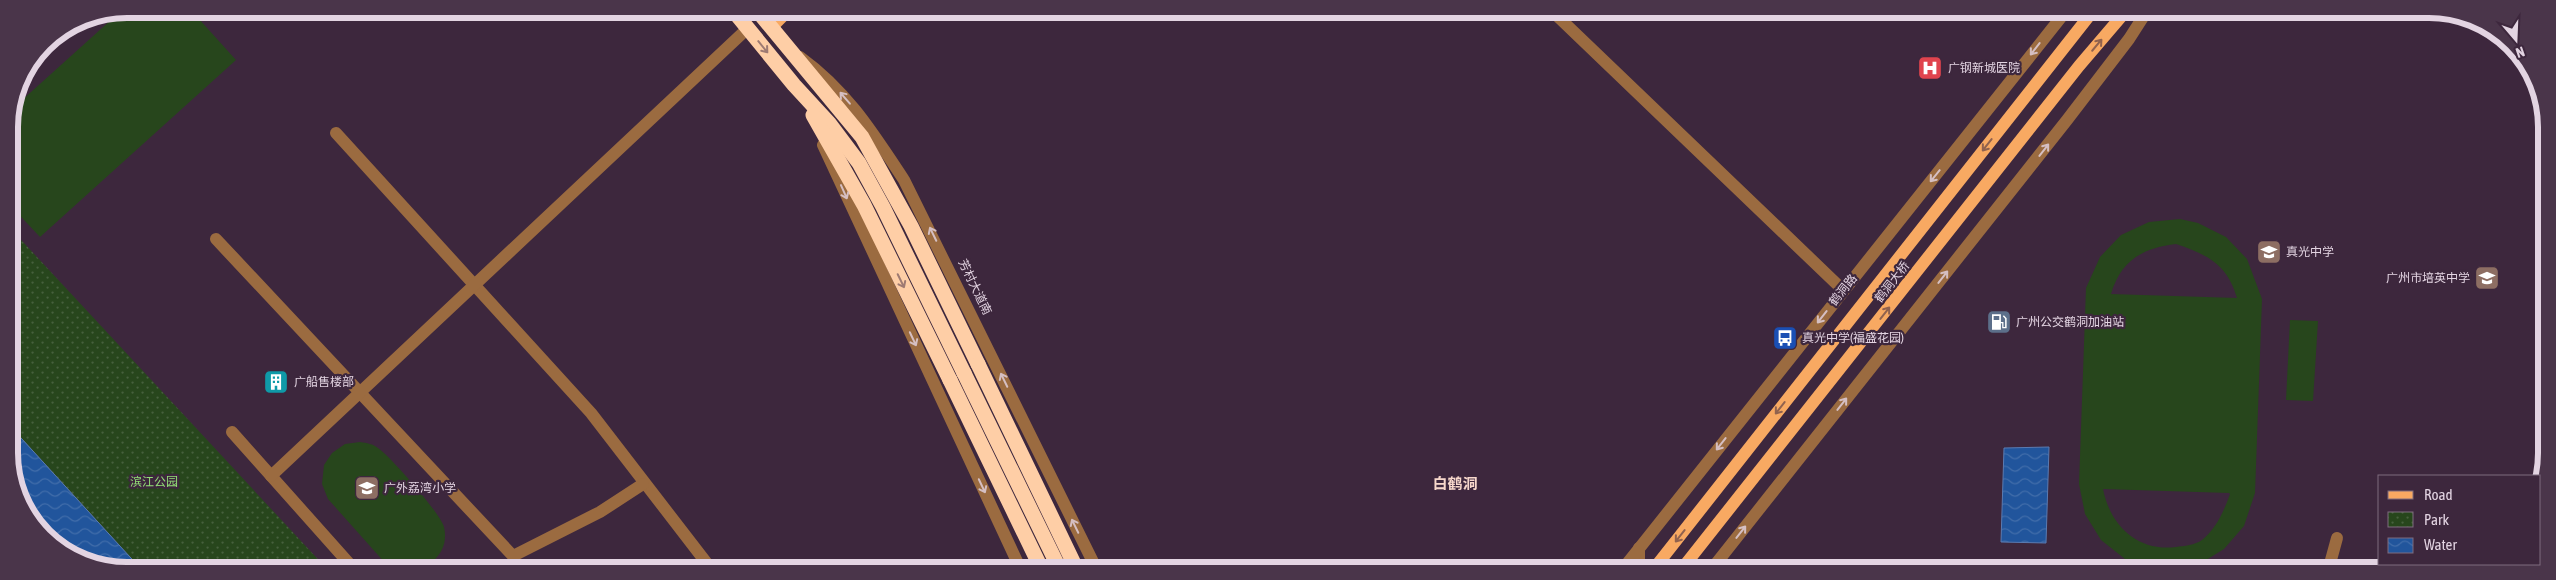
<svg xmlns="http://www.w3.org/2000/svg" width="2556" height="580" viewBox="0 0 2556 580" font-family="'Asap Condensed','Noto Sans SC',sans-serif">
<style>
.grass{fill:#27461c;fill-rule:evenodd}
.park{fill:url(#park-dots)}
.water{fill:url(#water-waves);stroke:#5b7bb1}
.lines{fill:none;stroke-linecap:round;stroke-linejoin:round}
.minor{stroke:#9b6b40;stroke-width:12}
.major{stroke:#f8a962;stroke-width:12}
.highway{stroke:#fecea6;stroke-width:15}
.highway-bridge{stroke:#fecea6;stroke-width:15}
.oneway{stroke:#91624e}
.oneway2{stroke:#9e7a72}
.oneway3{stroke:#d5bfc2}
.labels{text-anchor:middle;stroke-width:4.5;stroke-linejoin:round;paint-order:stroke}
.poi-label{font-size:12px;fill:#e3d4e2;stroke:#3d273d;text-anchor:start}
.street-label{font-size:12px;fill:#e3d4e2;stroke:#3d273d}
.park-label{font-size:12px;fill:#92df76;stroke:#3d273d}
.quarter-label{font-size:15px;font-weight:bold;fill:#f7d7cb;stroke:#3d273d}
.rim{fill:none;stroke:#e3d4e2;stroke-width:6}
</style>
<defs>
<pattern id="park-dots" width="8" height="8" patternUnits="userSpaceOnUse" patternTransform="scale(1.25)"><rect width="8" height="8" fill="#27461c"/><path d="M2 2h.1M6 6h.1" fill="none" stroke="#46603d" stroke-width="1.8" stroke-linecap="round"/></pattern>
<pattern id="water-waves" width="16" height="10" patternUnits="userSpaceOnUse" patternTransform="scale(1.25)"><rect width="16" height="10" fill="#21559c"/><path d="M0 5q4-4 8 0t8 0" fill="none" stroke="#416daa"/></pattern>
</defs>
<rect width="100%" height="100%" fill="#3d273d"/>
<!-- grass -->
<g class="grass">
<polygon points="190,9 236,60 40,237 9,204 9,119 11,110 122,10"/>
<path d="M2180,219L2198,223L2226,237L2247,259L2262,299L2255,493L2244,526L2224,549L2198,565L2168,570L2125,559L2101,540L2085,514L2079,484L2086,288L2100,257L2121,235L2149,222ZM2176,244C2208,255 2227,264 2237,298L2111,294C2121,260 2143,248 2176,244ZM2103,489L2229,493L2230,494C2224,511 2216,529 2202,540C2195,545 2184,546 2176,547C2137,552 2110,525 2103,489Z"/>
<polygon points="2290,320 2318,321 2313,401 2286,400"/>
<path d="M360,442C367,443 373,444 378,448C390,456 441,514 444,527C452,561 413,580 386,564L328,499L322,484L324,465L332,453L345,444Z"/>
</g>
<!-- park -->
<polygon class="park" points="10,228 327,569 141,569 11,427"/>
<!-- water -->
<g class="water">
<polygon points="11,427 141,569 104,569 43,537 11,477"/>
<polygon points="2049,447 2046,543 2001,542 2004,448"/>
</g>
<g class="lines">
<!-- minor -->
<g class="minor">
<polyline points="1551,10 1843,290"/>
<path d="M800,57C847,91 873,133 904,180L1097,570"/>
<polyline points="336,133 591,413 712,570"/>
<polyline points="823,145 1021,570"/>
<polyline points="216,239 513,556 600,512 643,484"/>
<polyline points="232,432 354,569"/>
<polyline points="271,476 748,28"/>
<polyline points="1639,548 1639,563 1641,570"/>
<polyline points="1622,570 2066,11"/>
<polyline points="1711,570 2067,120 2129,39 2147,11"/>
<polyline points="2328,571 2337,538"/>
</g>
<!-- major -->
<g class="major">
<polyline points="771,28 790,9"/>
<polyline points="1653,570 2093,11"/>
<polyline points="1681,570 2079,66 2126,11"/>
</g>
<!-- highway -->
<g class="highway">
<polyline points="732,9 794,85 829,123 859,163 883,207 964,373"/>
<polyline points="756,9 862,137 911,226 978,364"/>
<polyline points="813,115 864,205 950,380"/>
</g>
<!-- highway-bridge -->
<g class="highway-bridge">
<polyline points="978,364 1077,570"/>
<polyline points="964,373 1060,570"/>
<polyline points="950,380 1042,570"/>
</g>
</g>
<!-- one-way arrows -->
<defs><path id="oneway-shaft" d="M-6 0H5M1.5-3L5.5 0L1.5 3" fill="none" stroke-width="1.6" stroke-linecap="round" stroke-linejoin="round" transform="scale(1.25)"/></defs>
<g class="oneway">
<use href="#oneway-shaft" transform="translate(2097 45) rotate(-50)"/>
<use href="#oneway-shaft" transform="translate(1987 145) rotate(128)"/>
<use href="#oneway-shaft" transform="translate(1885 313) rotate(-52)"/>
<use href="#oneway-shaft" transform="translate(1780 408) rotate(128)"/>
<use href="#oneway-shaft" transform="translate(1680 536) rotate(128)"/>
</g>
<g class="oneway2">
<use href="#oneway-shaft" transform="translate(763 47) rotate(51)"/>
<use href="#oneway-shaft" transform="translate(901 281) rotate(64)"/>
</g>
<g class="oneway3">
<use href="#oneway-shaft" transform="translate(2035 49) rotate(128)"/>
<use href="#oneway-shaft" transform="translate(845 98) rotate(-131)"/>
<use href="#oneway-shaft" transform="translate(2044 150) rotate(-52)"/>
<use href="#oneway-shaft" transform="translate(1935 176) rotate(129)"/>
<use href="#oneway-shaft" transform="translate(844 192) rotate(66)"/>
<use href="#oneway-shaft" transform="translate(933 234) rotate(-116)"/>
<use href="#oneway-shaft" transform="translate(1943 277) rotate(-52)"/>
<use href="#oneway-shaft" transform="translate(1822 317) rotate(128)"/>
<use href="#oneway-shaft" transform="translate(913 339) rotate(65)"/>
<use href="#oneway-shaft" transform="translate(1004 380) rotate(-116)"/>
<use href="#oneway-shaft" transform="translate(1842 404) rotate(-52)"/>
<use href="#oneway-shaft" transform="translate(1721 444) rotate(128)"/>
<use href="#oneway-shaft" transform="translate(982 486) rotate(65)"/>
<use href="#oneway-shaft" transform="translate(1075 526) rotate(-116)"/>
<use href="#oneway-shaft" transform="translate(1741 532) rotate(-52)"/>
</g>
<!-- icons -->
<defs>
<symbol id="hospital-square" viewBox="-11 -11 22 22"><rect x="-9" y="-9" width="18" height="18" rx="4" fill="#e0444e" stroke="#3d273d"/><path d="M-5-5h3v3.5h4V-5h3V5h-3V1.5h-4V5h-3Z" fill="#fff"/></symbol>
<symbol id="school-square" viewBox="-11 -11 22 22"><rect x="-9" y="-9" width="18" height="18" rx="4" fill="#8d6e63" stroke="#3d273d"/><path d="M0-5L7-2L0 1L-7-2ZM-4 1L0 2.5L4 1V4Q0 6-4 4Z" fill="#fff"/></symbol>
<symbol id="fuel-square" viewBox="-11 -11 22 22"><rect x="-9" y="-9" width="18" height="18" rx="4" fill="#5c6f8a" stroke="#3d273d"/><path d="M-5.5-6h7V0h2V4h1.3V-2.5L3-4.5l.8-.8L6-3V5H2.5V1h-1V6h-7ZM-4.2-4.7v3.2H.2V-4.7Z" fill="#fff"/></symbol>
<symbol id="bus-square" viewBox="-11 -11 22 22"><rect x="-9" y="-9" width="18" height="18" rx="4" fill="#1a4fb4" stroke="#3d273d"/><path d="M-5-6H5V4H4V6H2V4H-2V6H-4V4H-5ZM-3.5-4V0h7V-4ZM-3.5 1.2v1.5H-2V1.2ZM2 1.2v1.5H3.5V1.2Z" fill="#fff"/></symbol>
<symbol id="building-square" viewBox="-11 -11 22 22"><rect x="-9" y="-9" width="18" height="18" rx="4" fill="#0f9aa8" stroke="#3d273d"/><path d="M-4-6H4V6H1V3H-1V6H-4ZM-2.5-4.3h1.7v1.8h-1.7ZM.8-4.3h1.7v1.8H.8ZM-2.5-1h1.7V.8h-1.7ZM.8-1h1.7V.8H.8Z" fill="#fff"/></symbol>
</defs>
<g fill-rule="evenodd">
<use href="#hospital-square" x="1916" y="54" width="28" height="28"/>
<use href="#school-square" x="2255" y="238" width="28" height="28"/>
<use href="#school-square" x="2473" y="264" width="28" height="28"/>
<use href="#fuel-square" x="1985" y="308" width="28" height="28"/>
<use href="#bus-square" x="1771" y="324" width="28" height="28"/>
<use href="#building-square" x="262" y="368" width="28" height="28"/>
<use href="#school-square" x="353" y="474" width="28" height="28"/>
</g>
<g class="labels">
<!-- poi labels -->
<g class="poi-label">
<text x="1948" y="72">广钢新城医院</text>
<text x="2286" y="256">真光中学</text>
<text x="2470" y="282" text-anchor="end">广州市培英中学</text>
<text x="2016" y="326">广州公交鹤洞加油站</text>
<text x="1802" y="342">真光中学(福盛花园)</text>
<text x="294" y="386">广船售楼部</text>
<text x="384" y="492">广外荔湾小学</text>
</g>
<!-- street labels -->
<g class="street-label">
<text transform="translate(1892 282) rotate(-52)" y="4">鹤洞大桥</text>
<text transform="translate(975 287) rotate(64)" y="4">芳村大道南</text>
<text transform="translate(1843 290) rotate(-51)" y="4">鹤洞路</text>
</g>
<!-- park labels -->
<g class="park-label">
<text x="154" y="486">滨江公园</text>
</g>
<!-- quarter labels -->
<g class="quarter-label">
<text x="1455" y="489">白鹤洞</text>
</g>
</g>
<!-- crop -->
<path d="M0 0H2556V580H0ZM127 18H2429A109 109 0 0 1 2538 127V453A109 109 0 0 1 2429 562H127A109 109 0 0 1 18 453V127A109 109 0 0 1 127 18Z" fill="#4a354a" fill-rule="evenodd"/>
<path class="rim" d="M127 18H2429A109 109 0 0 1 2538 127V453A109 109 0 0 1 2429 562H127A109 109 0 0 1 18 453V127A109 109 0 0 1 127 18Z"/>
<!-- legend -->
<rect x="2378" y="475" width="162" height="90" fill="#3d273d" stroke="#7f6c7f"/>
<rect x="2388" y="491" width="25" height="8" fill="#f8a962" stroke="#7f6c7f"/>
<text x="2424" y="500" font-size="15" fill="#e3d4e2">Road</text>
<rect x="2388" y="512" width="25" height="15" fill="url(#park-dots)" stroke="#7f6c7f"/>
<text x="2424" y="525" font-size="15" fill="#e3d4e2">Park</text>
<rect x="2388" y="538" width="25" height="15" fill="url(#water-waves)" stroke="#7f6c7f"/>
<text x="2424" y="550" font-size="15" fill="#e3d4e2">Water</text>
<!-- north arrow -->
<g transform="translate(2516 40) rotate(161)" stroke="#3d273d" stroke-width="4" paint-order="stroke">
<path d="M0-4L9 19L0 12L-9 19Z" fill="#e3d4e2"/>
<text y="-8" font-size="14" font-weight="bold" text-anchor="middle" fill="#e3d4e2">N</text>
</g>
</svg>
